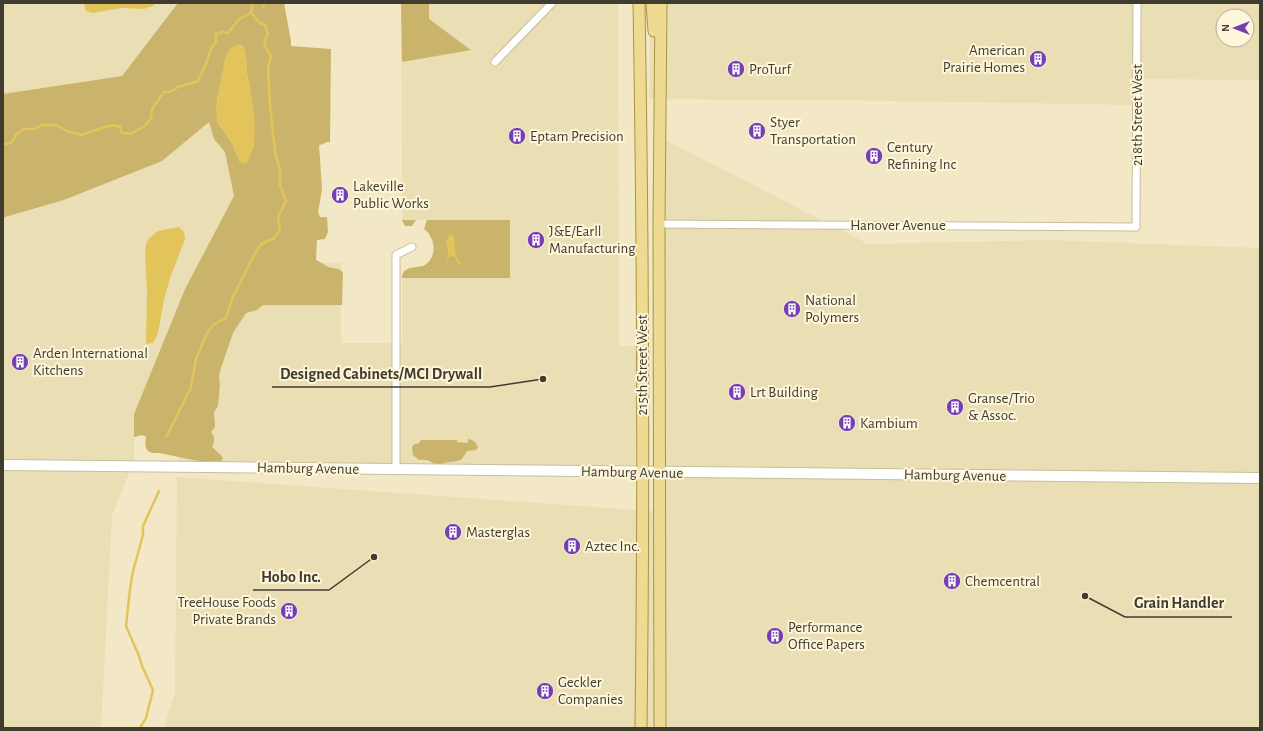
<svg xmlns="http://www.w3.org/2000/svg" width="1263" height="731" viewBox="0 0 1263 731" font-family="'Alegreya Sans',sans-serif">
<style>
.built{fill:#eadeb5;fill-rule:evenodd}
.green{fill:#cab46b;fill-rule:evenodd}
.water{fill:#e2c45b}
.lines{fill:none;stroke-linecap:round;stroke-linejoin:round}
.stream{stroke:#e2c45b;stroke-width:2.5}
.street-casing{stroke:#c8be9d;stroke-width:9}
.secondary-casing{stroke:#c8be9d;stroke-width:12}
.primary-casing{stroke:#aa9341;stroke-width:13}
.street{stroke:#fff;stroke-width:7}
.secondary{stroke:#fff;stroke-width:10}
.primary{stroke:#eeda93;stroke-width:11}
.labels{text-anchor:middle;stroke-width:4;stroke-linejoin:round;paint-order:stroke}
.poi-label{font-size:15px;fill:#403c2f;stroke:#fef6da;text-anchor:start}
.street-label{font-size:15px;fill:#403c2f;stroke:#fef6da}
.leader{fill:none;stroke:#403c2f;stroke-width:1.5}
.callout-dot{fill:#403c2f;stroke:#fef6da;stroke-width:1.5}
.callout-label{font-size:16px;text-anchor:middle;font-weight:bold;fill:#403c2f;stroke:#fef6da;stroke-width:4;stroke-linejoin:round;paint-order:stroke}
</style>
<rect width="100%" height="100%" fill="#f2e8c6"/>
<!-- built -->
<g class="built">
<polygon points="3,3 178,3 122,76 3,94"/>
<polygon points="401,3 618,3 619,346 639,346 635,465 534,465 177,461 259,264 341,263 341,343 402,343 402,278 510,277 510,220 402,220"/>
<path d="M650,3H1260V80L1137,79V105L826,100L649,99ZM1223,16H1247V40H1223Z"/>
<polygon points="218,114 234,196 185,289 134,414 134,461 112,516 101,728 3,728 3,219 5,217 64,200 162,161"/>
<polygon points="662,138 868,244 1048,240 1260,248 1260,728 164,728 175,692 177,477 664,512"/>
</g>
<!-- green -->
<g class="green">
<path d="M178,3H284L291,41V46L331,49L330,142H327L321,145L320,144L319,147L320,158L322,190L318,212L320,217H327L328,232L325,239L317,240L316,260C321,262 324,265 328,267C334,269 339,267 343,273L342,305H263L257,310L246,313L233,333L220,371L219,378L220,384L218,406L214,412L215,427L211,432C215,438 215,441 212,447C216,450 218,453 222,456L223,459L221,461H198L159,453C146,454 144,448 146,437L142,435L134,437V414L185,289L234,196L225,152L214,139L209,122L162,161L64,200L5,217L3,219V94L122,76ZM247,62V74L250,87L254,146L249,156L240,162L232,143L217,122V100L223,73Z"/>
<polygon points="401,3 429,3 429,19 471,50 402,62"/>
<polygon points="402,220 416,220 412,226 405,226"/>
<path d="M427,220H510V278H402C402,274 403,272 406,270C412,266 419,268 425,265C438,256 435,237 424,229Z"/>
<path d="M468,439C474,440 476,442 478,447L476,450L467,451C461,461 461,461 450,462C446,462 442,465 437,464C429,463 431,459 419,460L413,455L412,448L413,445L419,443L421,440H457V442L468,443Z"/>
</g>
<!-- water -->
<g class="water">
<polygon points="84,3 155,3 153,6 144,9 121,8 93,13 86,11"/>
<polygon points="240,44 244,47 247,62 247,74 250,87 254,114 255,127 254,146 249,156 248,162 243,164 240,162 232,143 217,122 216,106 225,58 230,49 235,45"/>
<polygon points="179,227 184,232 185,239 170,278 164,300 158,333 153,343 146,344 147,290 145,254 146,244 149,238 158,231"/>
<path d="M450,234L454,237C456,246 453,256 461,263L460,265H458L455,257L452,256L449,257L447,261L448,251L446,241Z"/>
</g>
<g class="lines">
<!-- stream -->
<g class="stream">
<polyline points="263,7 265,3"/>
<polyline points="251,13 253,3"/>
<polyline points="3,144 11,143 16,135 23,129 35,129 42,125 56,125 67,131 81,135 105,127 114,125 120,127 122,133 131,134 146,125 151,118 152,109 164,92 170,92 178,87 198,81 207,61 211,49 216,41 216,34 222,32 228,33 239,19 251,13"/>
<path d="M167,436L191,387L196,359L207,333L214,324L226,318L232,299L254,255L261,244L274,238L280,230L278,217L286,201L280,185V170L275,152L270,105L268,68L271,56C266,47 261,45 268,34L265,25L260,23L251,13"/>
<polyline points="140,728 146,718 153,690 142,666 139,656 126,626 130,589 133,571 143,535 143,526 159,491"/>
</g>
<defs>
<g id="street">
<polyline points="495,62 552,3"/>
<polyline points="659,224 1136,227 1137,3"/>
<polyline points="396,469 396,255 412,247"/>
</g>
<polyline id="secondary" points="3,465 1260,478"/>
<g id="primary">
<path d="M639,3C643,245 644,486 641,728"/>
<polyline points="652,3 654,31"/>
<polyline points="660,728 659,224 661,3"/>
</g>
</defs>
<!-- street casing -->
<use href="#street" class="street-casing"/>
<!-- secondary casing -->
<use href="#secondary" class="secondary-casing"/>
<!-- primary casing -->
<use href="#primary" class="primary-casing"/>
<!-- street -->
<use href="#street" class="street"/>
<!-- secondary -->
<use href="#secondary" class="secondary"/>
<!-- primary -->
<use href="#primary" class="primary"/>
</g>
<!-- icons -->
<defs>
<symbol id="building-disc" viewBox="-11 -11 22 22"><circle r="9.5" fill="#773db2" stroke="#fef6da"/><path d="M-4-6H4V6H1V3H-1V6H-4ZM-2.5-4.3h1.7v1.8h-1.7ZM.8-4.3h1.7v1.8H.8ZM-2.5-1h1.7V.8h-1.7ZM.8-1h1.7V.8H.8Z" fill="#fff"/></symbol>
</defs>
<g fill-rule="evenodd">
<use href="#building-disc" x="1028" y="49" width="20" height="20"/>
<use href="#building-disc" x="726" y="59" width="20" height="20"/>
<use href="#building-disc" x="747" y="121" width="20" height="20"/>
<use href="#building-disc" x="507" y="126" width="20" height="20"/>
<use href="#building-disc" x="864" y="146" width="20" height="20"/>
<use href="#building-disc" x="330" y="185" width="20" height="20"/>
<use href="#building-disc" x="526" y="230" width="20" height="20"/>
<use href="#building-disc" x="782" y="299" width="20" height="20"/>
<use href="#building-disc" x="10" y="352" width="20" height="20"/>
<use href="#building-disc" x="727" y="382" width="20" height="20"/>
<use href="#building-disc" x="945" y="397" width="20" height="20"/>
<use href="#building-disc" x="837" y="413" width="20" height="20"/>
<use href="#building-disc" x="443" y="522" width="20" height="20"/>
<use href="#building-disc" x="562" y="536" width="20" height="20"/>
<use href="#building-disc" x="942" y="571" width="20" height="20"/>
<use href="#building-disc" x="279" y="601" width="20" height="20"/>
<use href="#building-disc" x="765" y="626" width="20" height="20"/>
<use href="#building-disc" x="535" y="681" width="20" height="20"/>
</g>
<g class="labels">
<!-- poi labels -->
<g class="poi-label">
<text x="1025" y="55" text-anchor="end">American<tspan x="1025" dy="17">Prairie Homes</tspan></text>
<text x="749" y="74">ProTurf</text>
<text x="770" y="127">Styer<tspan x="770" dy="17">Transportation</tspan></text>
<text x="530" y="141">Eptam Precision</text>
<text x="887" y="152">Century<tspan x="887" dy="17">Refining Inc</tspan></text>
<text x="353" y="191">Lakeville<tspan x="353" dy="17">Public Works</tspan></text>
<text x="549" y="236">J&amp;E/Earll<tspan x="549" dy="17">Manufacturing</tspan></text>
<text x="805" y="305">National<tspan x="805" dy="17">Polymers</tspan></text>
<text x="33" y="358">Arden International<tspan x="33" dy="17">Kitchens</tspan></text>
<text x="750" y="397">Lrt Building</text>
<text x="968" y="403">Granse/Trio<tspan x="968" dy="17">&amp; Assoc.</tspan></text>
<text x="860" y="428">Kambium</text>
<text x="466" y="537">Masterglas</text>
<text x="585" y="551">Aztec Inc.</text>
<text x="965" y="586">Chemcentral</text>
<text x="276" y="607" text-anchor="end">TreeHouse Foods<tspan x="276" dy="17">Private Brands</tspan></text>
<text x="788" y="632">Performance<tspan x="788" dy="17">Office Papers</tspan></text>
<text x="558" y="687">Geckler<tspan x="558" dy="17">Companies</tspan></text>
</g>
<!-- street labels -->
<g class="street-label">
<text transform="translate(1137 115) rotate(-90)" y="5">218th Street West</text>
<text x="898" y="230">Hanover Avenue</text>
<text transform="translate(642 365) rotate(-90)" y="5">215th Street West</text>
<text transform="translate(308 468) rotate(1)" y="5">Hamburg Avenue</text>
<text transform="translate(632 472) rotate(1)" y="5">Hamburg Avenue</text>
<text transform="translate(955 475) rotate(1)" y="5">Hamburg Avenue</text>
</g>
</g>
<!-- callouts -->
<path class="leader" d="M543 379L490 387H272M374 557L329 590H253M1085 596L1125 617H1232"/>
<g class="callout-dot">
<circle cx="543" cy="379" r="4"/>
<circle cx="374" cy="557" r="4"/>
<circle cx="1085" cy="596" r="4"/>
</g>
<g class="callout-label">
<text x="381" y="379">Designed Cabinets/MCI Drywall</text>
<text x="291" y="582">Hobo Inc.</text>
<text x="1179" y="608">Grain Handler</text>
</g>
<!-- border -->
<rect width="1263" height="731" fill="none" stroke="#403c2f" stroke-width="8"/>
<!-- north arrow -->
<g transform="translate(1235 28) rotate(270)"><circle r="19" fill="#fef6da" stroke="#b2ac96"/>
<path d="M0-3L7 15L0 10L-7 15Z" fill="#773db2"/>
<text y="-6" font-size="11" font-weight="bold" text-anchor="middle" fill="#403c2f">N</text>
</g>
</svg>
